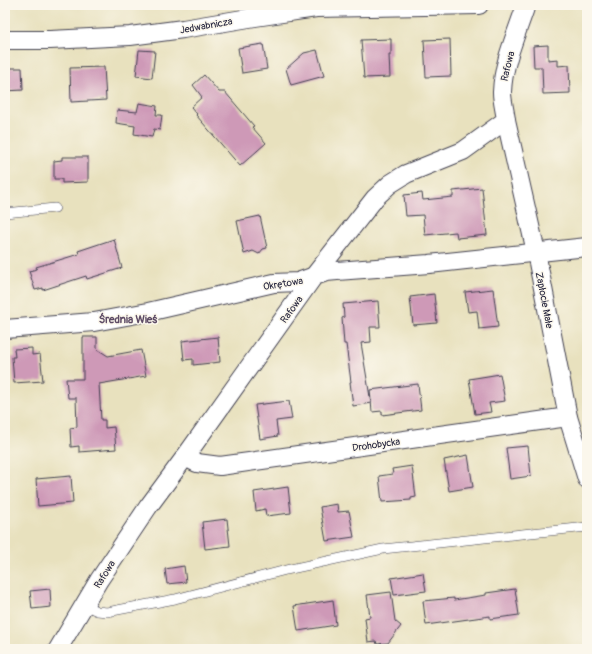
<svg xmlns="http://www.w3.org/2000/svg" width="592" height="654" viewBox="0 0 592 654" font-family="Pangolin,sans-serif">
<style>
.building{fill:#ce99b7}
.lines{fill:none;stroke-linecap:round;stroke-linejoin:round}
.lane-casing{stroke:#403f4f;stroke-width:10}
.street-casing{stroke:#403f4f;stroke-width:20}
.lane{stroke:#fff;stroke-width:9}
.street{stroke:#fff;stroke-width:18}
.labels{text-anchor:middle;stroke-width:3;stroke-linejoin:round;paint-order:stroke}
.street-label{font-size:10px;fill:#22223b;stroke:#fbf7ec}
.neighbourhood-label{font-size:11px;font-weight:bold;fill:#5e4c66;stroke:#fbf7ec}
</style>
<rect width="100%" height="100%" fill="#fbf7ec"/>
<filter id="ink" filterUnits="userSpaceOnUse"><feTurbulence type="fractalNoise" baseFrequency=".025" numOctaves="2"/><feDisplacementMap in="SourceGraphic" scale="8" xChannelSelector="R" yChannelSelector="G"/><feConvolveMatrix kernelMatrix="1 2 1 2 8 2 1 2 1" color-interpolation-filters="sRGB"/></filter>
<filter id="wash" filterUnits="userSpaceOnUse"><feTurbulence type="fractalNoise" baseFrequency=".012" numOctaves="4" result="noise"/><feDisplacementMap in="SourceGraphic" scale="16" xChannelSelector="R" yChannelSelector="G"/><feGaussianBlur stdDeviation="0.9" result="paint"/><feColorMatrix in="noise" values="0 0 0 0 0 0 0 0 0 0 0 0 0 0 0 0 0 1.4 0 .05"/><feComposite in="paint" operator="in"/></filter>
<g filter="url(#wash)">
<rect width="100%" height="100%" fill="#e8e1be"/>
<g id="blocks">
<!-- building -->
<g class="building">
<polygon points="391,39 391,55 389,55 390,77 364,78 361,40"/>
<polygon points="450,39 451,76 426,77 424,40"/>
<polygon points="263,44 267,69 242,73 238,48"/>
<polygon points="548,45 548,60 558,59 558,66 569,65 570,93 543,94 542,67 534,67 533,46"/>
<polygon points="139,50 155,51 152,78 136,76"/>
<polygon points="317,50 324,76 291,85 286,69 304,53"/>
<polygon points="104,67 106,100 71,102 70,68"/>
<polygon points="5,68 22,68 23,90 5,91"/>
<polygon points="204,75 219,92 225,92 254,126 252,127 266,143 240,166 196,115 197,114 191,107 202,97 193,85"/>
<polygon points="139,103 157,106 156,115 162,115 160,130 154,129 152,137 134,134 135,126 116,123 117,110 137,112"/>
<polygon points="62,157 88,157 88,182 62,183 62,179 54,179 54,161 62,160"/>
<polygon points="482,188 487,235 457,238 456,232 425,235 423,215 406,216 404,195 422,193 423,200 453,197 453,191"/>
<polygon points="260,216 267,248 263,249 259,254 253,251 244,254 237,221"/>
<polygon points="114,239 122,268 87,279 86,276 43,290 43,288 35,290 29,271 37,269 36,267 79,254 78,251"/>
<polygon points="493,289 498,327 479,329 477,311 468,312 465,292"/>
<polygon points="434,294 437,323 413,325 410,297"/>
<polygon points="378,301 380,327 370,327 371,342 361,343 371,403 353,406 350,382 351,382 346,344 344,344 342,318 344,317 343,304"/>
<polygon points="83,337 97,337 97,349 108,356 141,350 146,376 99,384 101,420 105,420 105,428 114,427 116,449 79,452 79,446 71,447 70,428 77,427 76,398 68,398 66,379 83,379"/>
<polygon points="218,337 220,362 193,365 193,359 184,360 182,341"/>
<polygon points="32,348 32,355 40,354 43,381 14,383 12,357 15,357 14,349"/>
<polygon points="500,374 505,401 489,403 491,412 475,414 469,379"/>
<polygon points="418,384 421,410 382,415 382,411 372,412 370,390"/>
<polygon points="289,401 292,419 276,421 278,436 260,439 255,405"/>
<polygon points="528,446 531,476 510,479 506,448"/>
<polygon points="468,455 473,487 449,491 444,460"/>
<polygon points="412,466 416,497 411,498 411,500 382,502 379,476 393,474 392,469"/>
<polygon points="71,476 73,503 38,506 36,479"/>
<polygon points="288,487 291,513 266,516 265,509 256,511 254,492"/>
<polygon points="337,504 338,512 349,511 354,537 326,541 320,507"/>
<polygon points="227,519 230,546 205,549 202,522"/>
<polygon points="184,566 186,582 167,584 165,569"/>
<polygon points="423,573 426,591 394,595 391,578"/>
<polygon points="50,589 51,607 32,609 30,591"/>
<polygon points="515,589 519,615 490,619 490,616 426,625 423,601 454,598 454,600 486,595 486,593"/>
<polygon points="391,592 395,621 401,626 388,643 377,644 376,641 368,642 365,618 370,617 367,595"/>
<polygon points="333,600 336,625 298,631 294,606"/>
</g>
</g>
</g>
<g filter="url(#ink)">
<use href="#blocks" fill-opacity="0" stroke="#403f4f" stroke-width="1"/>
<g class="lines">
<defs>
<g id="lane">
<polyline points="5,213 55,208"/>
<polyline points="84,605 97,611 107,612 175,599 286,570 383,549 587,527"/>
</g>
<g id="street">
<polyline points="5,40 50,40 130,36 183,29 255,17 316,8 479,5"/>
<polyline points="506,120 536,252 568,417 587,479"/>
<polyline points="5,329 94,322 148,312 274,283 298,282 326,272 337,271 429,264 587,247"/>
<polyline points="185,457 197,463 220,466 568,417"/>
<path d="M58,649L99,580L148,507L185,457L314,276L375,198L390,184L406,174L463,151L506,120C505,111 502,101 502,92C503,62 517,33 526,5"/>
</g>
</defs>
<!-- lane casing -->
<use href="#lane" class="lane-casing"/>
<!-- street casing -->
<use href="#street" class="street-casing"/>
<!-- lane -->
<use href="#lane" class="lane"/>
<!-- street -->
<use href="#street" class="street"/>
</g>
</g>
<g class="labels">
<!-- street labels -->
<g class="street-label">
<text transform="translate(206 25) rotate(-10)" y="4">Jedwabnicza</text>
<text transform="translate(507 66) rotate(-76)" y="4">Rafowa</text>
<text transform="translate(283 283) rotate(-9)" y="4">Okrętowa</text>
<text transform="translate(545 300) rotate(79)" y="4">Zapłocie Małe</text>
<text transform="translate(291 309) rotate(-54)" y="4">Rafowa</text>
<text transform="translate(376 444) rotate(-8)" y="4">Drohobycka</text>
<text transform="translate(104 574) rotate(-58)" y="4">Rafowa</text>
</g>
<!-- neighbourhood labels -->
<g class="neighbourhood-label">
<text x="128" y="323">Średnia Wieś</text>
</g>
</g>
<!-- margin -->
<rect width="592" height="654" fill="none" stroke="#fbf7ec" stroke-width="20"/>
</svg>
